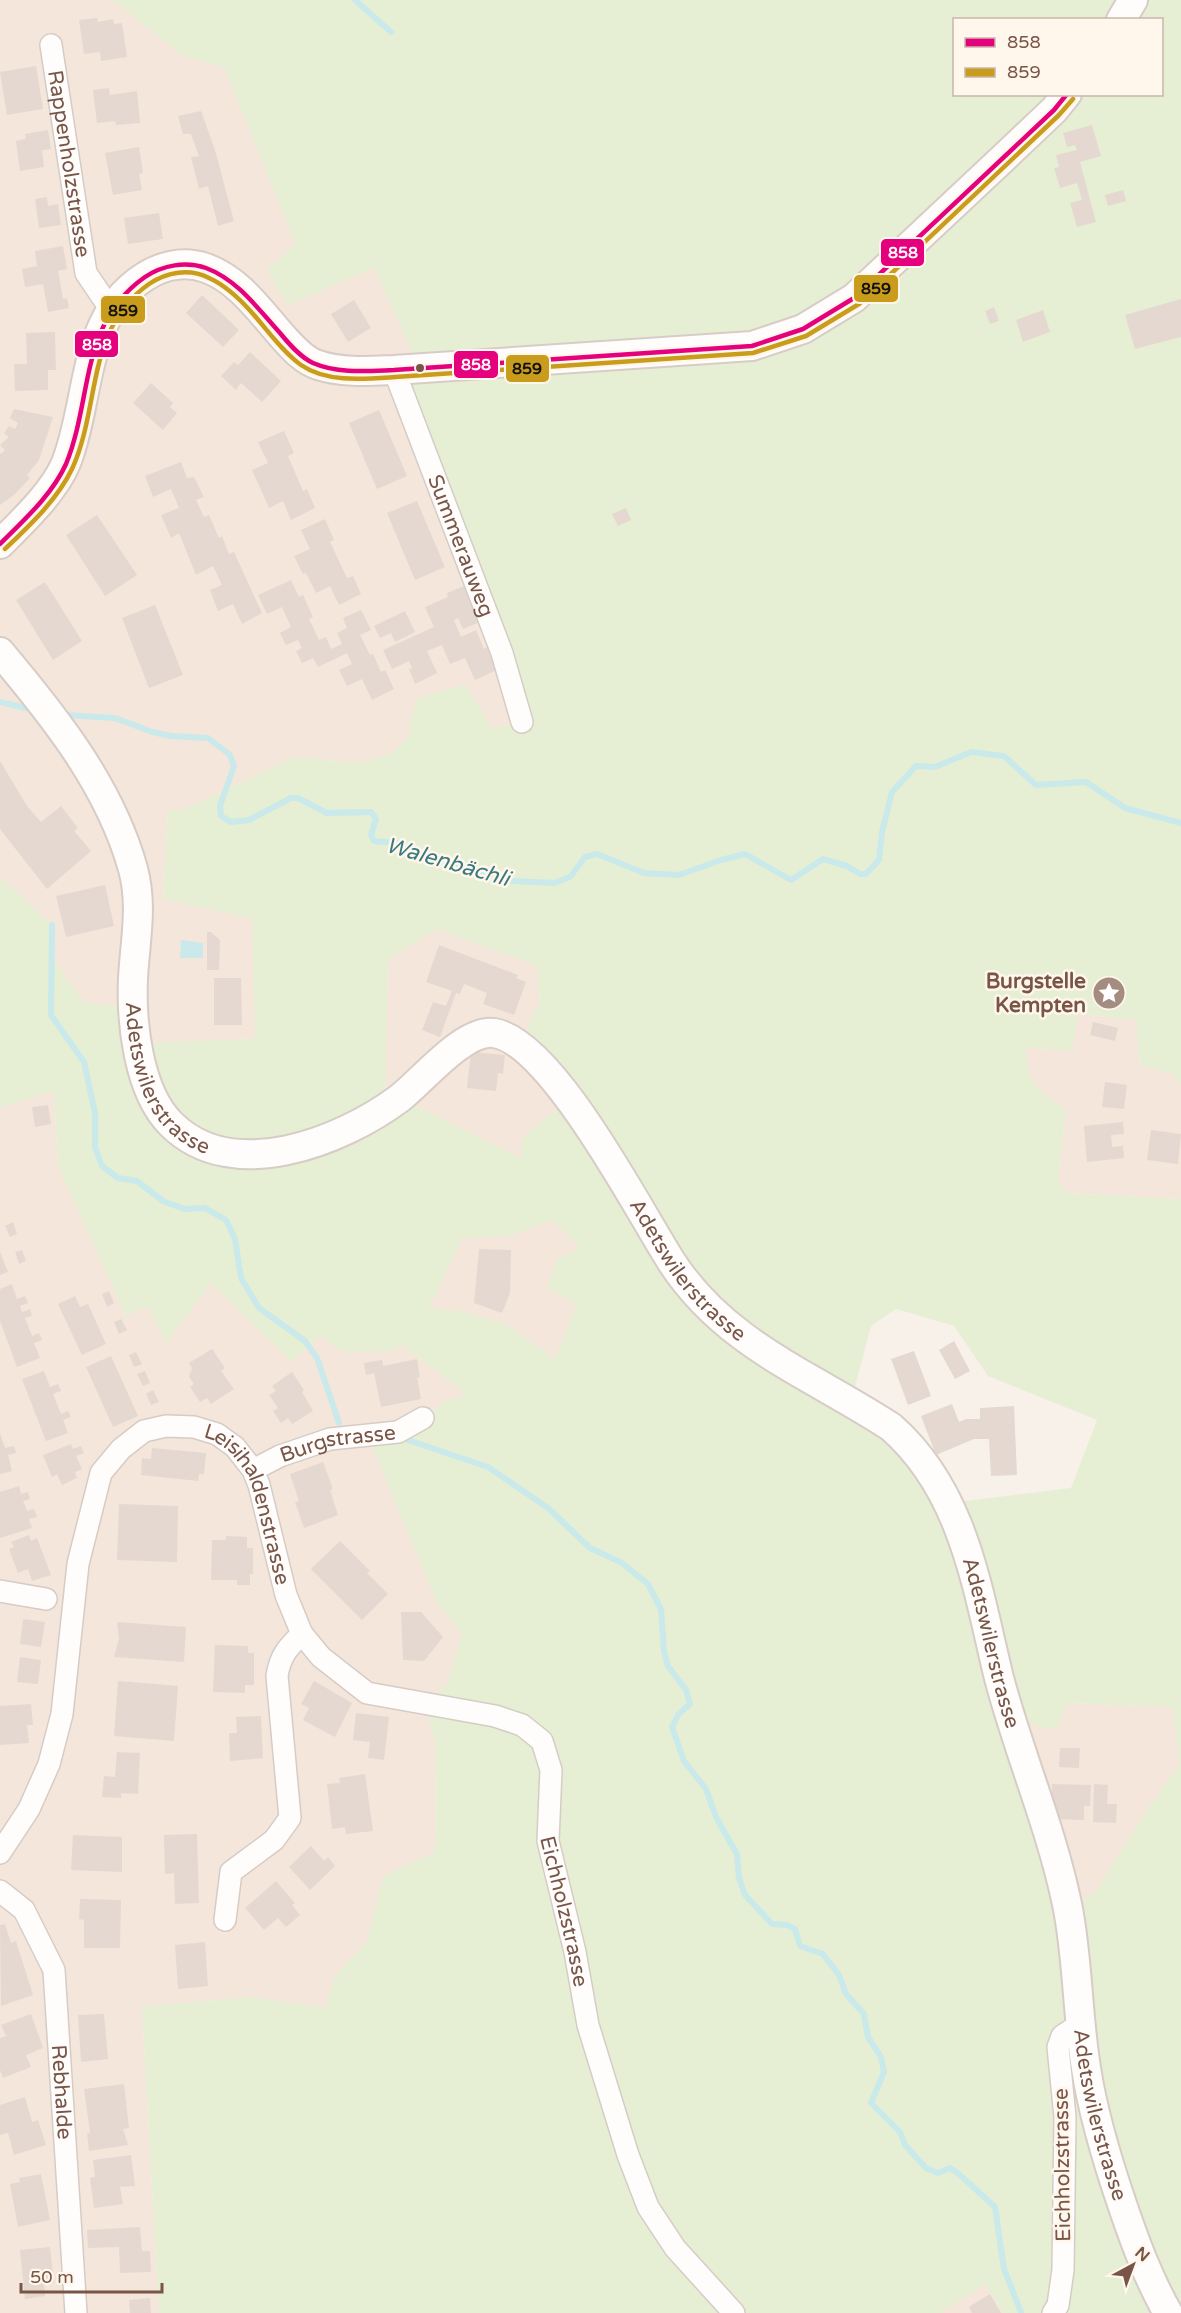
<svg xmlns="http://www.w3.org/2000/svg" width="1181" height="2313" viewBox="0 0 1181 2313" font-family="'Varela Round',sans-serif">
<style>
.residential{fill:#f4e6da}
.green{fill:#e6efd3;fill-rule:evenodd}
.water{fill:#cae9ea}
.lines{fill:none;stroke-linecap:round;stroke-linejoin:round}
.stream{stroke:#cae9ea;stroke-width:6}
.building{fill:#e5d8d1}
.street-casing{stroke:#d6ccc6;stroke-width:24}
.secondary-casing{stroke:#d7ccc6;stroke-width:32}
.street{stroke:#fefdfc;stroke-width:21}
.secondary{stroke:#fefdfc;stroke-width:28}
.bus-1-casing{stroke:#fff6ec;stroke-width:9}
.bus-2-casing{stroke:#fff6ec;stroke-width:9}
.bus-1{stroke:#e5007d;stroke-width:4.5}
.bus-2{stroke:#c99c1c;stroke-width:4.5}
.bus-dot{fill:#795547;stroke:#fff6ec;stroke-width:2}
.labels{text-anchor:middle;stroke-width:5;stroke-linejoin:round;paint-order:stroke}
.street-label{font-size:21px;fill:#795547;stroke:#fff6ec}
.poi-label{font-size:21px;font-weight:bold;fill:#795547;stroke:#fff6ec;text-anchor:end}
.water-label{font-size:22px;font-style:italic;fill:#397a7f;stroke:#fff6ec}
.line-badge{stroke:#fff6ec;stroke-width:2}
.badge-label{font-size:16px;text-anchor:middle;font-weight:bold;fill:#fff}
.pale-badge-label{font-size:16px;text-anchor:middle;font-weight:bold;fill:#111}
</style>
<rect width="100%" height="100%" fill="#f8f1ea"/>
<!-- residential -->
<g class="residential">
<polygon points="0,0 110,0 116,2 183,56 224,67 296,244 374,268 420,368 522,722 492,728 465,685 418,698 411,718 409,736 392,753 360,763 295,757 186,809 168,811 163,899 253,918 255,1039 137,1044 84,1003 52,958 52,925 0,877"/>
<polygon points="437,929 537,966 540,1001 519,1045 570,1099 522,1141 521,1159 400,1098 385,1108 388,960"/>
<polygon points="1077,1014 1136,1020 1140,1065 1174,1074 1181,1086 1181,1199 1066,1193 1058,1181 1066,1110 1039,1091 1027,1069 1026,1047 1072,1051"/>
<polygon points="54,1090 58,1166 177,1248 291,1361 320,1336 389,1351 402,1345 467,1394 446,1401 423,1418 368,1436 438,1605 462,1633 448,1683 426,1704 436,1748 435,1852 384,1876 367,1942 336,1975 325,2008 249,1997 142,2007 159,2313 0,2313 0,1107"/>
<polygon points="553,1220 580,1248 577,1305 555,1360 505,1324 429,1308 462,1238 509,1236"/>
<polygon points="1067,1703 1173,1707 1180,1765 1148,1808 1098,1888 1084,1900 1067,1905 1010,1720"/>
<polygon points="985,2283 1004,2313 943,2313 943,2311"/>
</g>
<!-- green -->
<path class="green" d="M110,0H1181V1086L1174,1074L1140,1065L1136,1020L1078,1014L1072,1051L1026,1047C1027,1084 1038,1090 1066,1110L1058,1181L1066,1193L1181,1199V2313H1004L985,2284L943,2311V2313H159L142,2007L249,1997L325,2008L336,1975L367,1942L384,1876L435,1852L436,1748L426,1704L448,1683L462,1633L438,1605L368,1436L423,1418L446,1401L466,1394L402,1345L389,1351L343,1352L320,1336L291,1361L211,1283L166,1343L148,1306L126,1316L58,1166L54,1091L0,1107V877L52,925V958L84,1003L133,1007L138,1043L255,1039L252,918L163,899L168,811L186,809L295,757L359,763L392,753L409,736L411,718L418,698L465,685L492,728L522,722L394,370L420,368L374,268L288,305L267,270L296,244L224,67L183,56L116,2ZM954,20H1162V94H954ZM437,929L537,966L540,1001L519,1045L570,1099L530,1130L522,1141L521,1158L400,1098L385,1108L388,960ZM553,1220L580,1248L556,1260L548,1288L577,1305L555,1359L505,1324L461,1311L429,1308L462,1238L509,1236ZM896,1309L954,1326L988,1376L1097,1420L1071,1488L950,1503L851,1402L871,1326ZM1067,1703L1173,1707L1180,1765L1148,1808L1098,1888L1084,1900L1067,1905L1011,1720L1057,1730Z"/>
<!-- water -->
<polygon class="water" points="181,940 203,943 203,958 180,958"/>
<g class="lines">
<!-- stream -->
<g class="stream">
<polyline points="355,0 391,32"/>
<polyline points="0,702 30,709"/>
<polyline points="66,715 115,718 152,732 171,736 208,738 230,755 234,766 220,806 221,816 231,822 249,820 291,798 298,798 327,813 371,812 376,819 371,835 374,841 399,843 423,858 462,865 512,881 554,883 570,877 585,857 597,854 644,873 679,875 721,860 745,854 791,880 823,859 847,866 860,874 866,874 879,860 882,832 892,792 916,766 935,767 971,752 1004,756 1036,785 1086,782 1125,808 1181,823"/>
<polyline points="52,925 51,1015 84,1062 95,1113 95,1147 102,1166 118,1178 137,1181 163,1201 184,1209 205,1208 226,1220 235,1239 241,1278 259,1308 305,1341 317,1358 339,1423"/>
<polyline points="402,1438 488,1467 548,1508 590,1548 622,1563 648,1584 661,1609 664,1651 668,1666 686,1690 690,1704 678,1715 672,1727 684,1761 706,1789 716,1817 737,1854 739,1878 745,1895 772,1924 787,1925 795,1929 800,1946 823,1954 839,1975 846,1994 864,2014 868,2037 881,2057 884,2072 871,2103 900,2132 905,2145 926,2168 938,2173 950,2168 960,2175 995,2207 1004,2269 1021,2312"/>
</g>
</g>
<!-- building -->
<g class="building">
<polygon points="97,18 98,22 113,19 114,24 122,23 127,57 101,61 100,52 84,54 79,20"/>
<polygon points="36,66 43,109 7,115 0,72"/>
<polygon points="109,88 110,95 137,91 140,123 116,125 115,121 97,123 93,90"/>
<polygon points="201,111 215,150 234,221 218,226 208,186 199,189 191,157 199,156 191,134 183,134 178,116"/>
<polygon points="1092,125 1101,156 1080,162 1096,222 1077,227 1070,203 1082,200 1077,183 1060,188 1054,168 1059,167 1056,155 1077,150 1075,145 1067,147 1063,133"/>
<polygon points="48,130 51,149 42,150 44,167 20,171 16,141 26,139 25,134"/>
<polygon points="139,147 143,173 139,174 142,190 113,195 105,153"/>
<polygon points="1123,190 1126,201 1108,206 1105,195"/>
<polygon points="47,197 48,206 58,204 61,225 39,228 35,199"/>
<polygon points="159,213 163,239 128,244 124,218"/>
<polygon points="63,246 67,269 58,271 63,299 67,298 69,308 48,312 43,284 25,287 22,269 37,266 35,251"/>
<polygon points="202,295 239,330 223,347 186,313"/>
<polygon points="1181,299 1181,337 1135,349 1125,315"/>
<polygon points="354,300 371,328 348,342 331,314"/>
<polygon points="994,307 999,321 990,324 985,311"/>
<polygon points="1043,310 1050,332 1023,342 1016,320"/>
<polygon points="55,332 56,370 48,370 48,390 15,391 14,364 27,364 26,333"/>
<polygon points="250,352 281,381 262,402 241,383 236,390 221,376 234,362 238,365"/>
<polygon points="151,383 173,403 170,407 177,413 163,430 133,403"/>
<polygon points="14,409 53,417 39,460 27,475 30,478 14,495 0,505 0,453 1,454 5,450 0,445 9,437 4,433 9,426 15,429 18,423 10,418"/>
<polygon points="379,410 407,476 377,489 349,423"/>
<polygon points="284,431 294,453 288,456 303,491 307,489 315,508 291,520 283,501 269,508 252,470 268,463 258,442"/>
<polygon points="181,462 187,478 194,477 204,497 196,500 204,517 209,515 219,538 222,536 229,554 234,552 262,613 242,624 233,604 218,611 210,590 222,585 213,566 196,575 179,533 171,538 161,515 179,508 171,489 153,497 145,476"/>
<polygon points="417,501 445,567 415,580 387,513"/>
<polygon points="626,508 631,520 618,526 612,514"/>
<polygon points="97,515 137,575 105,596 66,535"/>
<polygon points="325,519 334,540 330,542 347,578 353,576 361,594 339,605 330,586 316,593 306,573 303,574 294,556 310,549 301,530"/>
<polygon points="291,580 299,597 303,595 313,617 309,619 319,640 326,637 331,649 342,644 337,633 347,628 343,618 361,610 371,630 360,635 370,655 373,654 381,672 385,670 394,689 372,700 362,679 347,686 339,670 352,664 347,653 318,667 313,658 302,663 296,651 302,648 298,640 286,645 280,633 291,627 282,607 267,614 258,595"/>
<polygon points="45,582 82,641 53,660 16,600"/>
<polygon points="464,586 480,622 463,629 458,618 454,620 461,637 476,630 484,649 489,646 499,669 475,680 465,658 450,664 442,645 427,651 437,673 415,684 409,669 412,668 409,661 392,669 383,650 434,627 425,607 448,597 447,593"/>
<polygon points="155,605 183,675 149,688 122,618"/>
<polygon points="405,611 415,632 395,642 391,633 380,638 374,626"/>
<polygon points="0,761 27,806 41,822 61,806 78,828 74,831 91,851 47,889 0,829"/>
<polygon points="105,885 114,926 66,937 56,896"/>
<polygon points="207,932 211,932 220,940 219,970 207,970"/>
<polygon points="439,945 518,975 516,978 526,982 514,1015 483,1004 487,993 464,984 460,994 456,993 440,1037 422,1030 433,1002 446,1006 452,991 426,982"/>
<polygon points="214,978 241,978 242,1025 214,1025"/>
<polygon points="1093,1022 1118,1028 1115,1041 1090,1035"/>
<polygon points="471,1052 505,1055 503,1074 498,1073 496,1091 467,1088"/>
<polygon points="1105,1082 1127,1085 1124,1109 1102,1107"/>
<polygon points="48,1105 51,1124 35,1127 32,1107"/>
<polygon points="1123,1122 1124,1134 1111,1135 1112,1147 1123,1146 1124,1158 1087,1162 1084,1126"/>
<polygon points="1151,1130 1181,1134 1178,1164 1147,1160"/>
<polygon points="13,1222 17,1234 10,1237 5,1226"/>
<polygon points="479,1249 511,1250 510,1293 502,1313 474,1303"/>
<polygon points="22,1250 26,1261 19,1264 15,1252"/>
<polygon points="0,1252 8,1272 0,1275"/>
<polygon points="12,1284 17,1299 25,1296 28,1303 20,1306 22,1312 30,1309 32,1316 25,1318 32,1336 39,1333 42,1340 34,1343 40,1358 17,1367 0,1321 0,1289"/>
<polygon points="109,1291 114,1303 107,1307 102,1294"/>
<polygon points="75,1296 80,1307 88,1304 106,1344 82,1355 58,1304"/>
<polygon points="121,1319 127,1330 119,1334 114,1322"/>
<polygon points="954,1341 970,1371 955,1379 939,1350"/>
<polygon points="212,1349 225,1368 221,1371 234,1389 211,1404 207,1398 200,1402 190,1387 194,1384 189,1377 192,1368 189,1363"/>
<polygon points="914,1351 931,1396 908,1405 891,1359"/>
<polygon points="136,1352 142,1364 134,1367 129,1355"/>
<polygon points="111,1356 138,1416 113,1427 86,1367"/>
<polygon points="417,1359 420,1377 417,1378 421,1399 381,1407 374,1373 366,1375 364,1363 382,1360 383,1366"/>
<polygon points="44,1371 50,1387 58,1384 61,1391 53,1394 61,1414 68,1411 71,1417 63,1420 68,1433 46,1441 22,1379"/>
<polygon points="145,1371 150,1383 143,1386 137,1374"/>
<polygon points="292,1372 304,1390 302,1392 313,1411 292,1424 288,1418 281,1423 273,1411 278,1408 269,1395 276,1391 272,1386"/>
<polygon points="153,1390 159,1402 151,1405 146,1394"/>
<polygon points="952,1404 959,1422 966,1419 980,1419 980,1408 1014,1406 1017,1475 991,1476 989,1439 974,1439 936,1455 921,1416"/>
<polygon points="0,1433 5,1448 14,1446 16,1453 8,1455 12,1471 0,1474"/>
<polygon points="71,1444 73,1449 81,1446 84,1453 76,1456 82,1469 75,1472 77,1478 62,1485 57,1474 52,1477 43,1455"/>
<polygon points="152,1448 206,1453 204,1474 199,1474 198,1481 141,1475 142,1458 151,1459"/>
<polygon points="323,1462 333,1489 330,1490 338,1515 304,1528 295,1502 299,1501 290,1474"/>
<polygon points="19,1486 21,1494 28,1492 30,1499 23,1501 27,1511 34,1509 37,1517 29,1519 32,1528 0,1538 0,1492"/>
<polygon points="119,1504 178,1506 177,1562 117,1560"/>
<polygon points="29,1535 31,1541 37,1538 51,1575 32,1581 28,1569 18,1573 9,1549 14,1547 11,1542"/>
<polygon points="226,1536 247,1537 247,1548 253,1548 253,1574 250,1574 250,1585 237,1585 237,1580 211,1580 212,1540 226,1540"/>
<polygon points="340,1541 370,1571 367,1573 388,1594 362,1620 311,1569"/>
<polygon points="401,1612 421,1612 443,1637 424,1661 403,1660"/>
<polygon points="23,1619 45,1622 41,1647 20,1644"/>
<polygon points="117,1622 186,1627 184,1662 114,1657 119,1639"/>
<polygon points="215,1645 248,1646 248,1653 254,1653 254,1685 245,1685 245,1693 213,1692"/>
<polygon points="20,1657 41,1660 38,1684 17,1682"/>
<polygon points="118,1681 178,1686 174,1741 114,1736"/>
<polygon points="314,1681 352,1703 335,1737 303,1720 309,1708 301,1704"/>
<polygon points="31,1704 33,1725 27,1725 29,1743 0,1745 0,1706"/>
<polygon points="356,1713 389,1717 384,1760 368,1758 370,1742 353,1740"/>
<polygon points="261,1716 263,1758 230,1761 229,1733 237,1733 236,1717"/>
<polygon points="1060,1748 1080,1748 1079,1768 1059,1767"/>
<polygon points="117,1752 140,1753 138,1794 121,1793 121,1798 102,1797 104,1776 115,1777"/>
<polygon points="365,1774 373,1831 346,1834 345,1827 332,1829 327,1784 340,1783 339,1778"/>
<polygon points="1052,1784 1091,1785 1090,1806 1084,1806 1084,1820 1051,1819"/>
<polygon points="1094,1784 1108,1785 1107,1804 1117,1804 1116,1823 1093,1822"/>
<polygon points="197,1834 199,1903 175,1904 174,1873 165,1874 164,1835"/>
<polygon points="73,1835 122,1837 122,1872 71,1870"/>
<polygon points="311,1846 324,1861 328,1857 335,1866 310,1890 289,1867"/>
<polygon points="276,1881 295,1903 292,1905 300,1915 286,1927 278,1918 264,1930 245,1908"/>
<polygon points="80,1899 121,1900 120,1948 84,1948 84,1920 79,1919"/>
<polygon points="5,1924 11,1943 16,1941 33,1995 1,2006 0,1925"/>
<polygon points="205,1942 208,1986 178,1989 175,1945"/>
<polygon points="31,2014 43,2048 26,2055 31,2067 3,2078 0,2070 0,2038 6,2036 1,2025"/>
<polygon points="104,2014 108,2059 81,2062 78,2015"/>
<polygon points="124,2084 129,2128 123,2129 128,2145 89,2151 87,2133 90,2133 84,2089"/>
<polygon points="25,2097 32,2122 38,2120 46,2145 14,2155 8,2133 0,2135 0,2105"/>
<polygon points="131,2155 135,2186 120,2187 123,2204 94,2208 90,2178 95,2177 93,2160"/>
<polygon points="41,2174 50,2220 18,2227 10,2184 20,2182 19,2178"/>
<polygon points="140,2227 142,2251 150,2251 151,2272 120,2273 119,2247 88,2248 87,2230"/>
<polygon points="50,2247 54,2283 44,2284 45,2296 25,2299 20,2250"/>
<polygon points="990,2294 1001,2313 972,2313 969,2307"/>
<polygon points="150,2298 151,2313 130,2313 129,2300"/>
</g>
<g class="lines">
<defs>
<g id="street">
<path id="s1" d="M51,45L86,273L111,310"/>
<path id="s2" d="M394,370L502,653L522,722"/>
<path id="s3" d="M253,1470L280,1456L330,1439L398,1432L423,1418"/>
<polyline points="0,1591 46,1599"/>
<path id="s4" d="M302,1634L321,1657L367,1693L495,1716L522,1725L542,1741L551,1770L548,1841L575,1952L588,2025L628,2155L648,2207L675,2248L734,2313"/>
<path id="s5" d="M0,1853L29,1809L49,1764L62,1714L78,1564L101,1473L121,1449L144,1431L166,1426L194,1427L217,1434L235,1447L253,1470L259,1485L286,1595L302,1634C288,1647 280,1656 277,1676L290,1818L274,1840L231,1872L225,1920"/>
<path id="s6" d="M0,1891L24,1910L54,1970L76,2313"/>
<polyline points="1053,2313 1058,2305 1063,2270 1065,2117 1058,2047 1062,2036 1071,2030 1080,2027"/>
</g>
<g id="secondary">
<polyline points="1121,20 1133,0"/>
<path d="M0,544C22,522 54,492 66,463C92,397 80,310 153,272C170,264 189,262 206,268C239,280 260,311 283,337C292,347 304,361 318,365C342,373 369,371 394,370L752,346L803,329L854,298L997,164L1054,110L1067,94"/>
<path id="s7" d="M0,652C54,716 110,786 133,869C143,906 135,941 133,978C131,1022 138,1091 171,1124C232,1185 341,1142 400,1098C423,1080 464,1029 494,1033C552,1042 639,1211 671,1261C725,1345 812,1375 891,1427C964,1491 977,1588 999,1678C1019,1754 1051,1827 1067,1904C1078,1957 1077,2013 1086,2068C1093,2114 1107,2160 1122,2204C1135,2242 1148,2278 1168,2313"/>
</g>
</defs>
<!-- street casing -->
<use href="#street" class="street-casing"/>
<!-- secondary casing -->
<use href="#secondary" class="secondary-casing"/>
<!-- street -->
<use href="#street" class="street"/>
<!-- secondary -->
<use href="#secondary" class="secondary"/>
<defs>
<path id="bus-1" d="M0,544C24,520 52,495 66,464C93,398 79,323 145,277C163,265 186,261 206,268C238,280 258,309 280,333C289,344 300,357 313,363C338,374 368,371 394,370L752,346L803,329L854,298L1054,110L1067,94"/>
<path id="bus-2" d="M5,549C30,525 57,500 72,469C101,406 85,329 149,284C167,272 189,268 209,278C227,286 241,300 254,315C269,332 283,352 301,365C327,383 365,379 395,377L753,353L806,336L859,304L1059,115L1073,99"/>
</defs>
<!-- bus-1 casing -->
<use href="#bus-1" class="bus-1-casing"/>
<!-- bus-2 casing -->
<use href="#bus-2" class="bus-2-casing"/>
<!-- bus-1 -->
<use href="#bus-1" class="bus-1"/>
<!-- bus-2 -->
<use href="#bus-2" class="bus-2"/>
</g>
<!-- icons -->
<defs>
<symbol id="sight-disc" viewBox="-11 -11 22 22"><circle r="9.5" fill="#a58c80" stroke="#fff6ec"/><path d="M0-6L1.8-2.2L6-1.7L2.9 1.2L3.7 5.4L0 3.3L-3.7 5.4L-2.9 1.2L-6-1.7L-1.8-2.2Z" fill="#fff"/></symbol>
</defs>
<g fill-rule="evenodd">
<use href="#sight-disc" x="1090" y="974" width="38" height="38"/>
</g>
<!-- markers -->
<circle class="bus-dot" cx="420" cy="368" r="5"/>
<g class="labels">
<!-- street labels -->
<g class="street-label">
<text dy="7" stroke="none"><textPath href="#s1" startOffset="120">Rappenholzstrasse</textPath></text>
<text dy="7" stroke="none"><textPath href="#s2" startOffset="188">Summerauweg</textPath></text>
<text dy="7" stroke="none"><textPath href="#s7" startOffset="478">Adetswilerstrasse</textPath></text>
<text dy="7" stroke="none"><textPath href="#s7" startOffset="1198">Adetswilerstrasse</textPath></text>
<text dy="7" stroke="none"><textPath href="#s3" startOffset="90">Burgstrasse</textPath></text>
<text dy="7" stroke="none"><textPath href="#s5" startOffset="612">Leisihaldenstrasse</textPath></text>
<text dy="7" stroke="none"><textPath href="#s7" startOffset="1701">Adetswilerstrasse</textPath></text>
<text dy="7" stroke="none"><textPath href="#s4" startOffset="446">Eichholzstrasse</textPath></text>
<text dy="7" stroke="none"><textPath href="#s6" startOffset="220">Rebhalde</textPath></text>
<text dy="7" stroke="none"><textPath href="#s7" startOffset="2187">Adetswilerstrasse</textPath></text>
<text transform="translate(1062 2165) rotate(-91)" y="7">Eichholzstrasse</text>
</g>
<!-- poi labels -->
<g class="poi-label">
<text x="1086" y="988">Burgstelle<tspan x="1086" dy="24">Kempten</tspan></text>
</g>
<!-- water labels -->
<g class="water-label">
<text transform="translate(448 861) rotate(16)" y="8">Walenbächli</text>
</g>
</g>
<g class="line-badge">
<rect x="880" y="238" width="45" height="29" rx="6" fill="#e5007d"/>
<rect x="853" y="274" width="46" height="29" rx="6" fill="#c99c1c"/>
<rect x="100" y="295" width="46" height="29" rx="6" fill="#c99c1c"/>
<rect x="74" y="330" width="45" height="28" rx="6" fill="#e5007d"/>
<rect x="453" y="350" width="46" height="29" rx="6" fill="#e5007d"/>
<rect x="505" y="354" width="45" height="29" rx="6" fill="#c99c1c"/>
</g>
<g class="badge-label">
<text x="903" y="258">858</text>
<text x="97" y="350">858</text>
<text x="476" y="370">858</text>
</g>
<g class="pale-badge-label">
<text x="876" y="294">859</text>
<text x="123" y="316">859</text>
<text x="527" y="374">859</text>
</g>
<!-- legend -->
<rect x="953" y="18" width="210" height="78" fill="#fff6ec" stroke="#c9b6aa" stroke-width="1.5"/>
<rect x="965" y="38" width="30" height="9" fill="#e5007d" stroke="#c9b6aa" stroke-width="1.5"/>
<text x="1007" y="48" font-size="18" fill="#795547">858</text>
<rect x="965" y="68" width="30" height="9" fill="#c99c1c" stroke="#c9b6aa" stroke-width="1.5"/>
<text x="1007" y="78" font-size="18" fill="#795547">859</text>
<!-- north arrow -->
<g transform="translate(1133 2265) rotate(41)" stroke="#fff6ec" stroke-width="4.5" paint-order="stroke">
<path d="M0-4.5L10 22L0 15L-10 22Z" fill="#795547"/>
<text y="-9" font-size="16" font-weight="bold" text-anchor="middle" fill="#795547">N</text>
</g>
<!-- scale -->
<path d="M21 2283v9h141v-9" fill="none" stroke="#795547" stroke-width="3"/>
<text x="30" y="2283" font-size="18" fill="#795547" stroke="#fff6ec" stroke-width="4.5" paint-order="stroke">50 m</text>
</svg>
